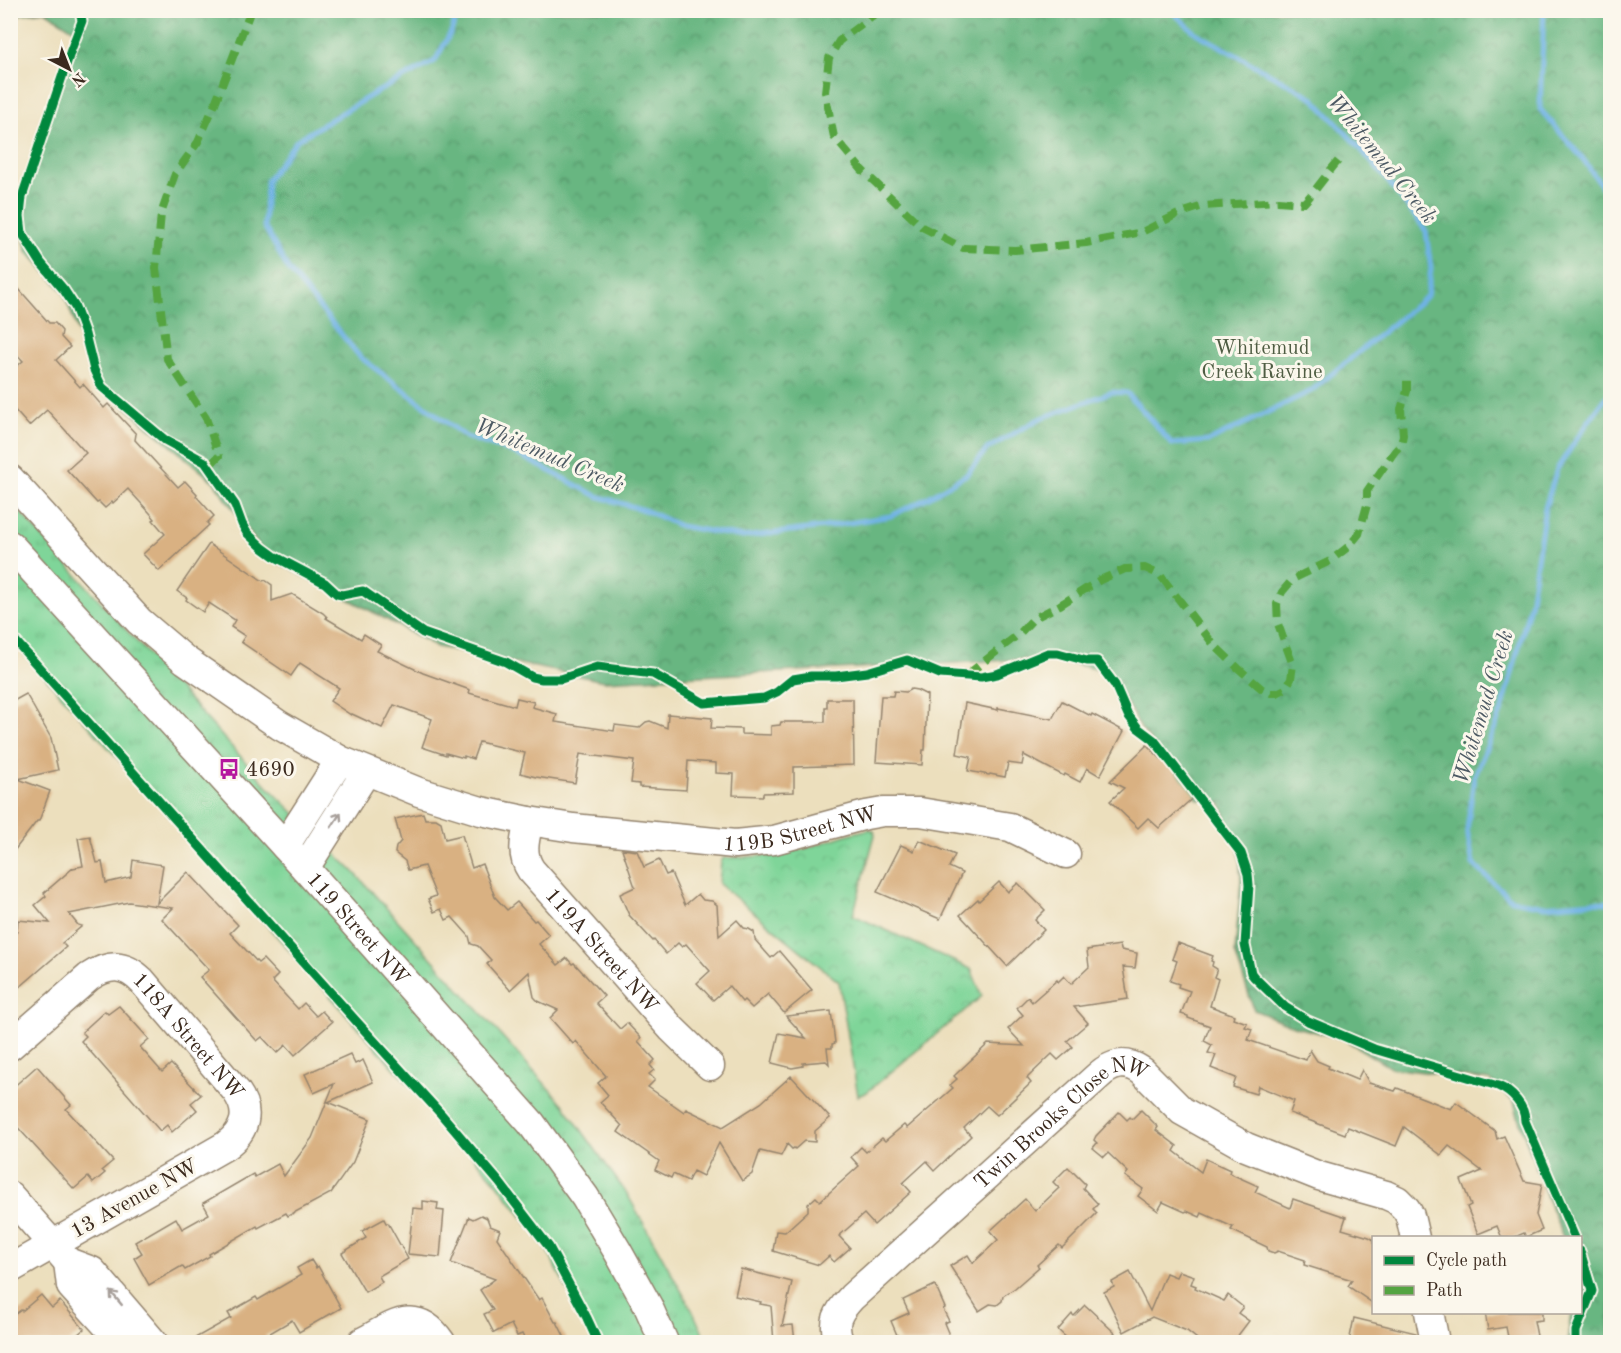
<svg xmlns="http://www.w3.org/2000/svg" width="1621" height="1353" viewBox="0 0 1621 1353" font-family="'Old Standard TT',serif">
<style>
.grass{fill:url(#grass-tufts);stroke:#5d805c;stroke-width:1.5}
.forest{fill:url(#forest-crowns);stroke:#517050;stroke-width:1.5}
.park{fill:url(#park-crowns);stroke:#5d805c;stroke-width:1.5}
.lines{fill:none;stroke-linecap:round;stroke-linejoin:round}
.stream{stroke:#6fb3e5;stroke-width:5}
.building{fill:#d9b182}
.minor-casing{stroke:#94846e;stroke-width:31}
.minor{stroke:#fff;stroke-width:28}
.quiet{stroke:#54a441;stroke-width:8;stroke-dasharray:15 8;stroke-linecap:butt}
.cycleway-casing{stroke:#fbf7ec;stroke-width:13}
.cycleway{stroke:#00873e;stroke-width:9}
.oneway{stroke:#a79f9a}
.labels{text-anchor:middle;stroke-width:6;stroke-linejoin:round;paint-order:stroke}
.park-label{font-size:21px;fill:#4f5d43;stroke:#fbf7ec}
.poi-label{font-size:21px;fill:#3b2a1e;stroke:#fbf7ec;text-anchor:start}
.street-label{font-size:21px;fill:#3b2a1e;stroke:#fbf7ec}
.water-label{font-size:22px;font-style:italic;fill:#4d5a64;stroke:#fbf7ec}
</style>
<defs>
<pattern id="grass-tufts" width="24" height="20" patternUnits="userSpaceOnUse" patternTransform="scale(1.5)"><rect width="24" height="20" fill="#7fd599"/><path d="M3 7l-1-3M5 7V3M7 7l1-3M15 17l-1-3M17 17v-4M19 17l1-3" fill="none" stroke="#6fb783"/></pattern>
<pattern id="forest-crowns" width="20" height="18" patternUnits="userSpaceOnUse" patternTransform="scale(1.5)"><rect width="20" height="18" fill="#67b681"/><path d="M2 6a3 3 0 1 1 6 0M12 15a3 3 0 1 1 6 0" fill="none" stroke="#569469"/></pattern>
<pattern id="park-crowns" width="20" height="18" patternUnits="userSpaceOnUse" patternTransform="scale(1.5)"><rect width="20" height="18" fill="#7fd599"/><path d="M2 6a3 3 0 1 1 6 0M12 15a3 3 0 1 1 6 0" fill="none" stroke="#6fb783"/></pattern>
</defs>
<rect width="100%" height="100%" fill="#fbf7ec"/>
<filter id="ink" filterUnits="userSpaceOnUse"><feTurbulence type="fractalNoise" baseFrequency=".0167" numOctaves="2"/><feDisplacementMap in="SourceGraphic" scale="12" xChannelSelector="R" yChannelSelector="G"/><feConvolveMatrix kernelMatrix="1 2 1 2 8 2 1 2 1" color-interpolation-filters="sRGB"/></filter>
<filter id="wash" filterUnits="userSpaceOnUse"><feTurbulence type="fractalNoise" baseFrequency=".008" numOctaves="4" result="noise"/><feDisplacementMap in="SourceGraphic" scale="24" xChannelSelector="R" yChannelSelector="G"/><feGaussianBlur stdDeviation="1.35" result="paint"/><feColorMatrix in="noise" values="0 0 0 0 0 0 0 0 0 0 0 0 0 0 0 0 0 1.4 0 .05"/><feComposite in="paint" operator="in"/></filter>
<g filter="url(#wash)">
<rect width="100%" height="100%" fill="#ecdfbd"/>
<!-- grass -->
<polygon class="grass" points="10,501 268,787 355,873 563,1104 627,1194 692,1310 707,1342 594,1342 546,1248 497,1183 11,639"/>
<!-- forest -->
<polygon class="forest" points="10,11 1610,11 1610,1342 1567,1342 1571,1313 1580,1312 1580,1238 1563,1237 1548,1200 1520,1123 1514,1102 1490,1080 1391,1068 1344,1039 1296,1027 1254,1010 1235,953 1241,880 1239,850 1221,804 1198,799 1142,730 1109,672 1049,658 604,681 437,647 360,605 267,557 214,482 97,383 63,291 27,251 18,219 76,31 45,11 11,16"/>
<!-- park -->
<polygon class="park" points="870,829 874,831 875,835 853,915 971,969 982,996 867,1092 858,1096 839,982 719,884 721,861 724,858 761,856 801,850 849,834"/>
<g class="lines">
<!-- stream -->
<g class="stream">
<polyline points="459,10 451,32 435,61 375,93 297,140 267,180 264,226 288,269 360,357 466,437 515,453 597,496 647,511 680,526 743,537 824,527 891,516 929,497 967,474 987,449 1039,419 1112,392 1127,393 1172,444 1209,441 1311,391 1427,296 1431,269 1426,231 1391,185 1357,145 1312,97 1196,33 1170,10"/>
<polyline points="1544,10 1540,109 1583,159 1610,198"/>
<polyline points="1610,392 1586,425 1557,469 1545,508 1530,605 1502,710 1474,778 1467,830 1473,864 1512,900 1544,906 1593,902 1610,903"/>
</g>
</g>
<g id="blocks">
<!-- building -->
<g class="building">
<polygon points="10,279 49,323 55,323 62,331 61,337 70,347 56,360 80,387 83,384 104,408 108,404 136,434 135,440 178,487 185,481 197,494 196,496 214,516 207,523 209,525 159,571 143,554 165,534 153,520 155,519 150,513 128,489 113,503 112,502 105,508 99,502 97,503 67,470 86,453 47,410 29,426 11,406 10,372 23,361 10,347"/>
<polygon points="209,544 263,581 265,580 272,585 272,601 292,594 323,613 327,617 326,618 361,639 364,634 381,645 377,651 423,673 470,690 469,693 515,706 517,698 534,702 532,707 557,714 555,722 614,731 615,725 639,728 646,722 650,721 667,728 668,714 712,718 711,728 741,729 741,734 771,735 771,726 780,725 781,722 825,722 825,707 827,707 827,699 853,699 854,765 794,767 794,792 763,793 763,796 733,795 734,774 716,773 716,763 688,761 686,790 639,787 639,784 631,783 634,761 580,754 575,783 536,777 520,773 525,753 479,742 473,759 464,756 464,758 446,753 446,755 422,747 432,719 394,705 382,728 352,714 351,715 330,701 339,688 300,663 291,676 241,642 245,636 231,627 235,620 209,603 203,612 186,600 187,598 177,591"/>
<polygon points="911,689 917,690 927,695 925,750 923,750 922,765 876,762 881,696 893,696 894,691 906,692"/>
<polygon points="26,694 51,738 58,770 18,779 50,791 39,821 37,821 10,856 10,703"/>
<polygon points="1062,701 1091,716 1092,714 1124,731 1100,776 1087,768 1080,782 1065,774 1064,776 1024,755 1022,765 1008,763 1005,777 990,774 989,775 968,771 971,757 957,754 965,703 998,710 998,708 1052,719"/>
<polygon points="1147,745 1171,769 1172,767 1196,795 1159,828 1148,818 1138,828 1110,801 1124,788 1110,781"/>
<polygon points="423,813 425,819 436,819 441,822 445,839 462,835 472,868 482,864 495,897 507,910 517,902 534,921 536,920 549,935 539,944 558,965 567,958 572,964 574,963 604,996 596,1003 620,1029 627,1023 641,1038 638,1041 655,1060 650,1065 654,1070 649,1074 655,1080 648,1087 684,1112 686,1109 723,1127 761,1103 791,1076 830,1118 815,1131 815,1142 804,1141 795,1149 794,1148 792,1149 787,1144 781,1156 760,1151 752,1174 742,1181 719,1143 703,1176 693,1171 688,1181 673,1174 671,1178 655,1170 659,1161 618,1132 622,1126 600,1102 608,1095 598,1083 606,1076 576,1041 573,1044 550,1018 558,1010 538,1001 534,997 529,972 510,990 487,964 491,960 478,946 471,944 469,936 452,917 446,920 441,909 434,912 428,899 436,896 424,866 408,870 405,861 395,853 396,847 401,841 395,819"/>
<polygon points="90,836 97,863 102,862 106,883 131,877 133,860 163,865 157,903 188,872 238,925 230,933 258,963 263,959 278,975 272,981 298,1009 304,1003 316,1016 322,1011 332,1022 295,1055 286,1045 277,1053 262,1037 257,1041 200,977 209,970 162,919 173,908 129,902 69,914 78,925 82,926 62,943 66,947 20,987 19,985 10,992 10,938 17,932 18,920 50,923 35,905 46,896 44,893 73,868 83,866 78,838"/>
<polygon points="919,840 955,855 949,867 962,873 940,919 877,892 901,845 914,851"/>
<polygon points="622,849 637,851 644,867 659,860 666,875 671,873 685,905 698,894 703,900 712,901 717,905 719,936 737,920 744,928 749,929 754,932 755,940 771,958 779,951 812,990 784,1013 768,994 752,1008 744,1000 742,1002 729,986 713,1000 697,983 710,971 686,944 682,947 678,943 666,954 654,940 653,941 629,915 620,894 635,887"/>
<polygon points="999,882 1008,892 1018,883 1045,910 1035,920 1044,930 1007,966 960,915 978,899 979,901"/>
<polygon points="1178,943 1213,956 1211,961 1213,962 1212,966 1217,969 1214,977 1218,979 1210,1006 1234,1015 1233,1018 1247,1023 1245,1027 1252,1029 1248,1040 1306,1060 1310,1050 1317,1061 1329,1066 1328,1068 1357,1080 1362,1070 1369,1083 1395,1091 1397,1088 1451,1109 1456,1102 1495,1131 1497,1139 1504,1136 1524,1181 1542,1184 1536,1215 1542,1230 1526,1237 1524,1233 1513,1238 1502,1238 1497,1226 1478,1234 1467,1207 1471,1205 1461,1180 1482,1171 1449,1146 1441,1155 1404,1127 1396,1146 1348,1127 1345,1134 1290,1113 1294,1101 1258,1086 1256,1094 1233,1087 1236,1078 1211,1068 1216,1055 1208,1053 1212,1045 1204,1041 1210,1026 1188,1018 1188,1016 1181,1014 1190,991 1178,987 1179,984 1170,981 1177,961 1172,959"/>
<polygon points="1120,945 1121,950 1137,953 1135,968 1123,967 1128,999 1074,1007 1088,1023 1067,1041 1073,1047 1058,1060 1052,1054 1027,1078 1031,1083 997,1115 987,1106 964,1128 971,1136 935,1170 927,1161 903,1183 911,1192 874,1225 864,1214 839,1236 850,1248 834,1262 829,1256 819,1265 773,1251 776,1231 785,1232 808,1211 808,1204 816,1197 820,1201 859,1166 851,1157 861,1147 866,1152 882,1138 885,1141 904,1125 907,1128 953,1088 950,1085 957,1079 954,1076 988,1044 1024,1046 1008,1029 1023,1015 1017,1008 1028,997 1032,1002 1057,980 1058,982 1064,976 1071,984 1089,967 1087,950"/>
<polygon points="119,1006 149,1039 140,1047 162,1072 171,1064 201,1095 191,1103 197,1110 172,1132 167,1125 160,1131 81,1041 86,1036 82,1032 105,1011 108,1014"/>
<polygon points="831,1011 835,1043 832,1044 832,1048 827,1048 829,1064 826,1061 803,1063 803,1066 792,1068 772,1063 779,1033 806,1038 786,1016"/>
<polygon points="350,1054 355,1064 363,1060 373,1082 328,1102 370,1119 353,1162 331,1193 288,1216 286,1213 258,1228 257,1226 209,1254 210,1256 185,1270 182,1266 149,1285 134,1258 142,1253 135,1242 176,1218 182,1229 209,1214 203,1203 253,1174 255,1177 278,1164 284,1176 312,1138 334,1084 314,1093 305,1074"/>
<polygon points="37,1066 71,1105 66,1109 113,1161 102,1170 105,1173 93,1183 88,1177 74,1189 10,1119 10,1090"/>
<polygon points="1141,1110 1158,1127 1156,1130 1177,1146 1174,1151 1201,1172 1206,1159 1230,1170 1229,1173 1258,1186 1255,1192 1290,1208 1293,1199 1346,1217 1342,1229 1369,1237 1374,1240 1374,1304 1348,1286 1352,1280 1304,1265 1305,1260 1278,1251 1274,1253 1268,1251 1267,1247 1231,1230 1233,1227 1202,1213 1200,1217 1187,1211 1185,1212 1163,1202 1158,1211 1138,1196 1143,1189 1125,1176 1128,1172 1108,1153 1104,1157 1093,1148 1097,1143 1094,1140 1096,1136 1119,1112 1127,1120 1130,1117 1132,1119"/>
<polygon points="1068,1167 1085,1184 1083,1188 1098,1204 1093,1209 1097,1213 1062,1248 1059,1245 1037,1265 1039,1267 1015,1288 1003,1296 1002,1301 997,1305 990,1304 979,1311 950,1266 968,1255 973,1263 998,1240 990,1231 1025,1199 1035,1211 1059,1188 1053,1182"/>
<polygon points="423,1201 438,1203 437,1210 444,1211 440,1257 408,1254 413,1208 423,1209"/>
<polygon points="481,1215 487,1218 490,1226 500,1230 497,1238 539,1300 542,1298 555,1322 557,1322 567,1342 526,1342 522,1334 517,1336 511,1324 494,1333 484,1314 493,1310 480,1290 495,1279 451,1263 469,1217 473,1219"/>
<polygon points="384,1219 386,1223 388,1223 408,1259 379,1276 382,1282 365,1292 342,1253 366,1238 362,1231"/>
<polygon points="311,1260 316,1268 318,1266 341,1308 299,1332 292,1320 265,1336 269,1342 188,1342 231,1318 228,1313 256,1297 258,1300 301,1275 297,1268"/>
<polygon points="741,1269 792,1282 782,1326 793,1325 795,1342 774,1342 771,1306 760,1304 761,1302 735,1296"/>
<polygon points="1179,1271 1194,1276 1191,1284 1196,1286 1195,1288 1224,1301 1228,1295 1243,1307 1238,1313 1249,1321 1233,1342 1201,1342 1187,1331 1152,1317 1124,1332 1104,1292 1114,1287 1112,1282 1130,1272 1150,1311 1166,1273 1176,1277"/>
<polygon points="935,1285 945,1308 943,1309 949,1321 944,1323 952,1342 900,1342 891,1321 909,1313 903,1300"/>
<polygon points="41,1295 52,1308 60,1301 84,1329 69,1342 10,1342 10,1318 21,1310 22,1311"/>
<polygon points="1085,1305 1115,1333 1106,1342 1071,1342 1058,1330 1072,1314 1074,1316"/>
<polygon points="1485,1312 1542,1312 1542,1320 1534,1321 1537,1336 1509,1342 1506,1327 1488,1330"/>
<polygon points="1354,1318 1416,1333 1418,1342 1349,1342"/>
</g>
</g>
</g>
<g filter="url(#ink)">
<use href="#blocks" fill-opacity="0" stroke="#94846e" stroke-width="1.5"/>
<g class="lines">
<defs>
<g id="minor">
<path id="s1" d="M10,479L139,621L185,660L279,725L340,760L419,792L481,811L529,821L573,828L735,844L774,840L866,815L883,812H920L1010,827L1066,854"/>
<path id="s2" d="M10,545L305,868L531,1123L585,1197L618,1252L648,1306L664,1342"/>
<path id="s3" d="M529,821C525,839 520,854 531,870L672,1029L710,1066"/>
<polyline points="285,846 340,760"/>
<polyline points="305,868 366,772"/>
<path id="s4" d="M10,1046L89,977C109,964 124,963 142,981L236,1091C251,1112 246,1131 225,1146L10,1269"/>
<polyline points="10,1196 68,1262 92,1271 153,1342"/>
<polyline points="68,1262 71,1286 122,1342"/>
<polyline points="1429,1312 1435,1342"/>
<path d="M362,1342C392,1326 416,1305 441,1342"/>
<path id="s5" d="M839,1342C832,1322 837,1313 852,1297L1098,1076C1112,1063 1126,1060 1142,1071L1182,1111L1246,1147L1319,1176L1386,1195L1397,1200L1406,1209L1410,1216L1415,1238"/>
</g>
</defs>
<!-- minor casing -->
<use href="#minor" class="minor-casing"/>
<!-- minor -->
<use href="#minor" class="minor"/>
<!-- quiet -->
<g class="quiet">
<path d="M880,10L839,41L829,58L825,92L834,137L861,169L922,227L963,248L1015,250L1086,243L1142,232L1178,214L1203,206L1278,201L1304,203C1316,190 1326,175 1338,161"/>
<polyline points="209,466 219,456 206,418 167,359 156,268 161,214 175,174 198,142 214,106 251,10"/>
<polyline points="967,675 1020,633 1033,619 1060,605 1100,580 1125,569 1145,568 1160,575 1214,645 1238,668 1262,689 1271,693 1277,693 1285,689 1291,679 1293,665 1278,624 1277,604 1282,592 1293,579 1330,561 1348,547 1359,534 1367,505 1367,491 1395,451 1401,445 1403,435 1401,409 1407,391 1407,379"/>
</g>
<defs>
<g id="cycleway">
<path d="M80,10L82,21L71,50L22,197L20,216L22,233L41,263L64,290L75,307L85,334L94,370L102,387L165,440L205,462L235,505L242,524L247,533L263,548L274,556L325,583L337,594L342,595L363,591L423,633L506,662L532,677L542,679H561L597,667L653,674L704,703L764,698L777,692L793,679L811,676H836L867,672L907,660L940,674L981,677L997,674L1048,653H1058L1087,661H1097L1115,685L1128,715L1138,728L1154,740L1241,853L1248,874L1249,885L1245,945L1251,973L1254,977L1285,1007L1308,1021L1374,1049L1498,1086C1512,1092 1525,1106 1525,1121L1575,1238"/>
<polyline points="10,635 357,1022 441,1114 499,1182 549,1247 587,1318 598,1342"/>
<polyline points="1576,1342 1576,1331 1592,1291 1580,1251"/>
</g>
</defs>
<!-- cycleway casing -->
<use href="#cycleway" class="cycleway-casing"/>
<!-- cycleway -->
<use href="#cycleway" class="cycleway"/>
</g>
<!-- one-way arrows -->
<defs><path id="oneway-shaft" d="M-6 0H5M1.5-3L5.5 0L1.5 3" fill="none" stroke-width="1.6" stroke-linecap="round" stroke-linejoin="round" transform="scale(1.5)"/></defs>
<g class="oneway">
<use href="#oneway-shaft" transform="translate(336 820) rotate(-57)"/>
<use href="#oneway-shaft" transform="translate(116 1298) rotate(-130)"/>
</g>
</g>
<!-- icons -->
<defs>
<symbol id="bus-bare" viewBox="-9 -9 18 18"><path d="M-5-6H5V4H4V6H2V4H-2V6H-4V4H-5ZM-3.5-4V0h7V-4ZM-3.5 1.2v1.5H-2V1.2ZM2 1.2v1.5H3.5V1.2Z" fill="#b5179e" stroke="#fbf7ec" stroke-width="2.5" paint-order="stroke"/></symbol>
</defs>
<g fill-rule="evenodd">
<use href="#bus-bare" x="214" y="754" width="30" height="30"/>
</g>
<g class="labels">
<!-- park labels -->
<g class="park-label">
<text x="1262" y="354">Whitemud<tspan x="1262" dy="24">Creek Ravine</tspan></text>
</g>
<!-- poi labels -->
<g class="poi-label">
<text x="246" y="776">4690</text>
</g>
<!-- street labels -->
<g class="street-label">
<text dy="7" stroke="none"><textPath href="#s1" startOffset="910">119B Street NW</textPath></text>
<text dy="7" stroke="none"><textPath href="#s2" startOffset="518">119 Street NW</textPath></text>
<text dy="7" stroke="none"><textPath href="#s3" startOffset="158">119A Street NW</textPath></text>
<text dy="7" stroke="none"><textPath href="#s4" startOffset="236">118A Street NW</textPath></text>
<text dy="7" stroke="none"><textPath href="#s5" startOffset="327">Twin Brooks Close NW</textPath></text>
<text transform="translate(134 1198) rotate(-29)" y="7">13 Avenue NW</text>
</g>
<!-- water labels -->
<g class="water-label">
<text transform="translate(1383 158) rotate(51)" y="8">Whitemud Creek</text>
<text transform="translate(550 454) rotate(23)" y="8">Whitemud Creek</text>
<text transform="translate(1482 707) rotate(-73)" y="8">Whitemud Creek</text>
</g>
</g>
<!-- margin -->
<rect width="1621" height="1353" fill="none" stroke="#fbf7ec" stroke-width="36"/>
<!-- legend -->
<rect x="1372" y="1236" width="210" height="78" fill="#fbf7ec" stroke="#aea59a" stroke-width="1.5"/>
<rect x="1384" y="1256" width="30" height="9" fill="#00873e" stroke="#aea59a" stroke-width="1.5"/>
<text x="1426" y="1266" font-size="18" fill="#3b2a1e">Cycle path</text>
<rect x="1384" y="1286" width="30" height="9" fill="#54a441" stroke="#aea59a" stroke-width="1.5"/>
<text x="1426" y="1296" font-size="18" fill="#3b2a1e">Path</text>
<!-- north arrow -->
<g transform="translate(69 69) rotate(138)" stroke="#fbf7ec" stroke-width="4.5" paint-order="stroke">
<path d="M0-4.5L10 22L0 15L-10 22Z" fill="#3b2a1e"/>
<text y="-9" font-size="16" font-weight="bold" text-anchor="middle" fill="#3b2a1e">N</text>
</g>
</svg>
